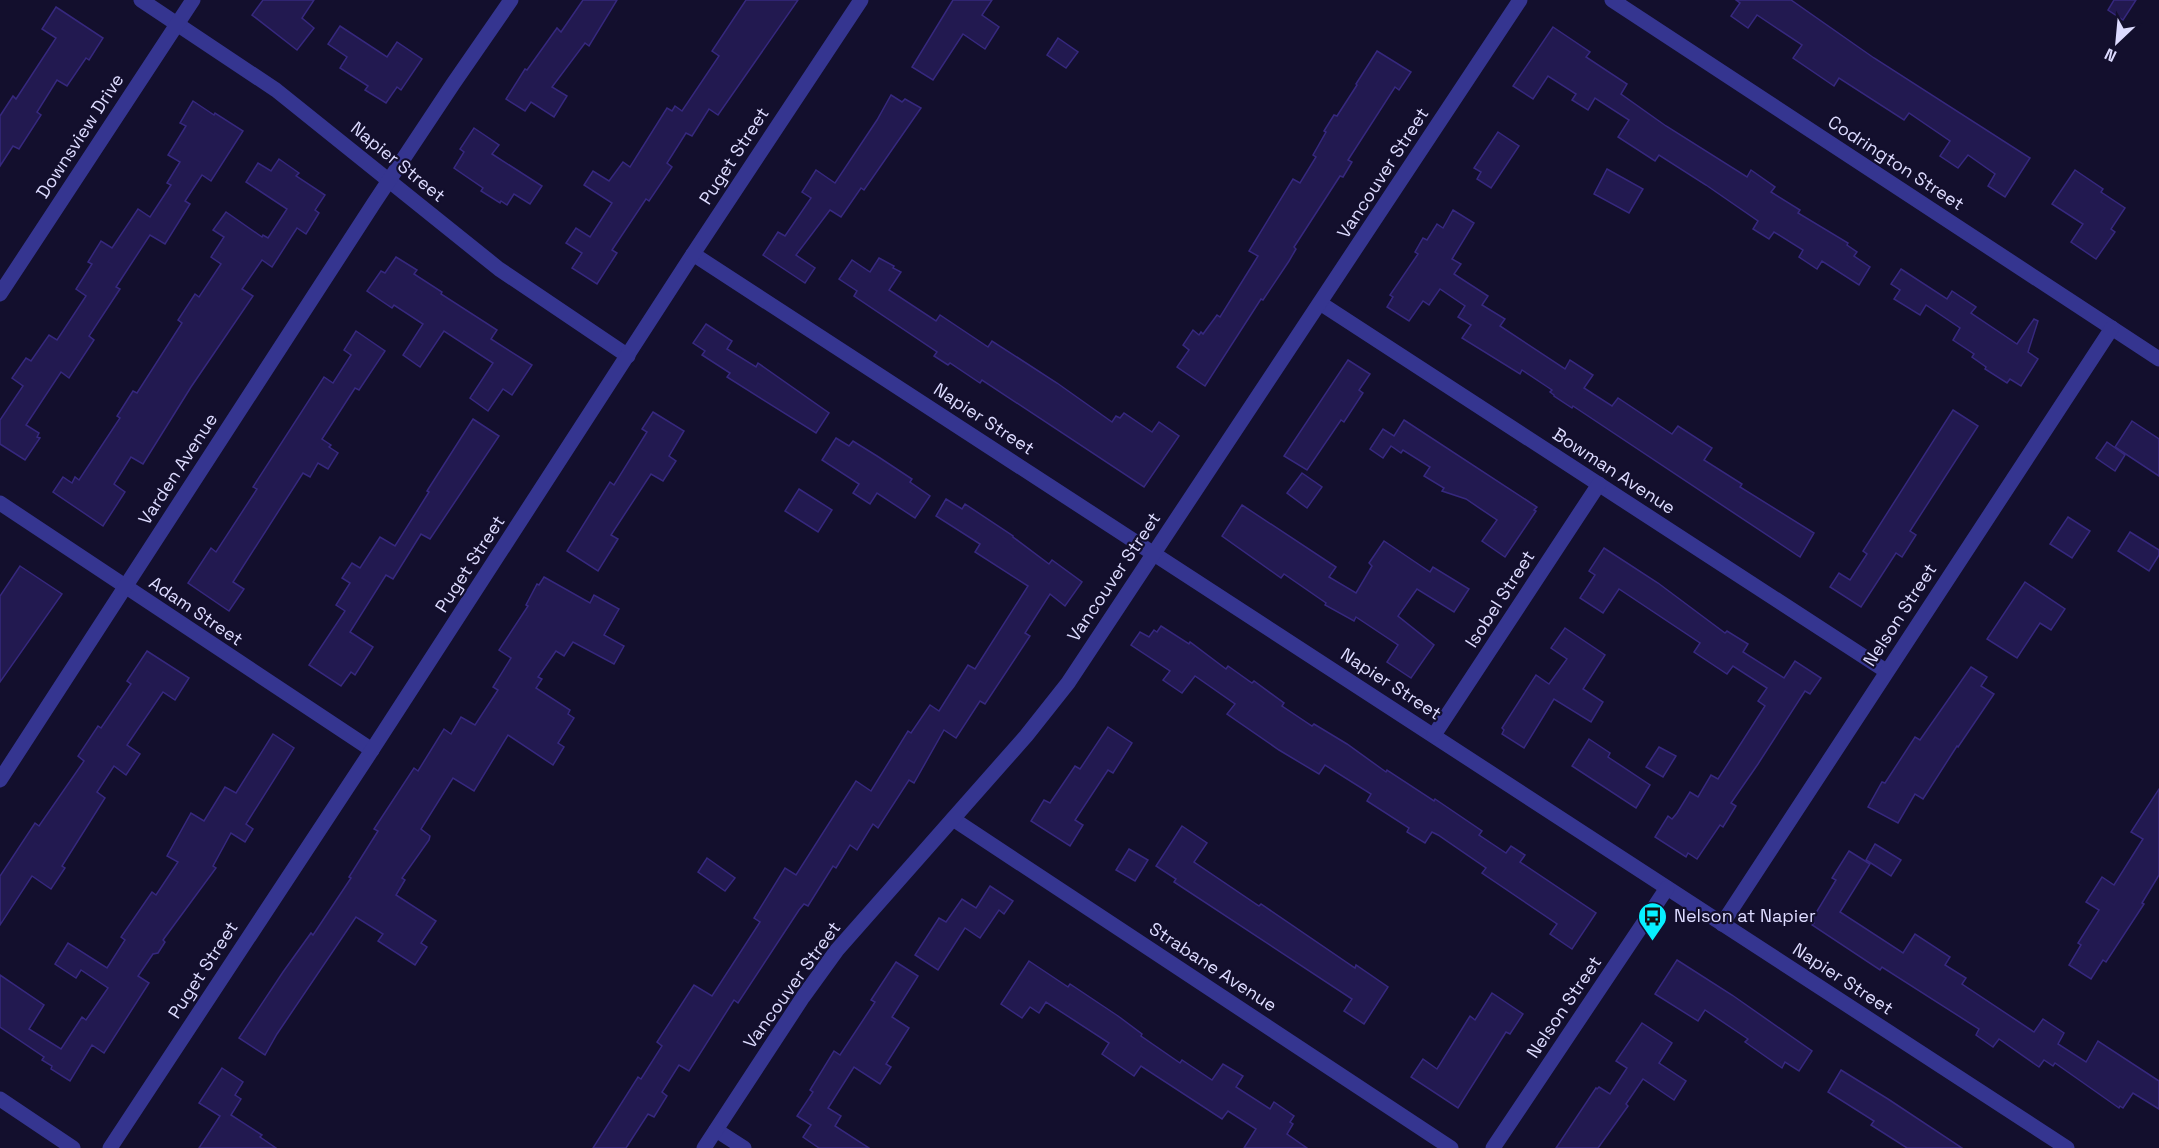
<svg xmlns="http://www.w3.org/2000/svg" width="2159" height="1148" viewBox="0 0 2159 1148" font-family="'Space Grotesk',sans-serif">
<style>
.building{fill:#221950;stroke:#36287e;stroke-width:1.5}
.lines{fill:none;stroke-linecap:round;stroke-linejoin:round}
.minor{stroke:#353590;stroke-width:15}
.labels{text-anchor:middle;stroke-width:4.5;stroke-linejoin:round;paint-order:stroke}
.street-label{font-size:18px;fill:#dddbff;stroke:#130f2d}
.poi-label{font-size:18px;fill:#dddbff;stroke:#130f2d;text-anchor:start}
</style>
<rect width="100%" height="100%" fill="#130f2d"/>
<!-- building -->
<g class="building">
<polygon points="263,0 314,0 302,18 314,28 297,50 252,15"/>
<polygon points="583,0 617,0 589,46 585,43 552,87 567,96 554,117 531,102 525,111 506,99 525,69 527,70 557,28 561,32"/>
<polygon points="746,0 798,0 718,115 709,109 692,136 686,133 667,163 672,167 649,201 646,199 612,250 617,253 597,284 572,268 582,253 566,243 576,228 590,237 612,203 584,185 593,171 609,181 623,162 630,167 667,108 672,111 675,106 682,111 719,56 712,51"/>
<polygon points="953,0 992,0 982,15 999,27 985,49 963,34 933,80 912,67"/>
<polygon points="1736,0 1791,0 1874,58 2030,158 2005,197 1988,186 1995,174 1968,155 1958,168 1940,156 1950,141 1909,113 1904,120 1839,78 1834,86 1793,58 1802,45 1757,15 1748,28 1731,16 1740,3"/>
<polygon points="2114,0 2136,0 2123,20 2108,10"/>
<polygon points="56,7 103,38 89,60 86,58 67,86 57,80 37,112 41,115 19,149 13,146 0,166 0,116 13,96 16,99 56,38 42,29"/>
<polygon points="340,26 387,57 397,42 422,59 401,90 397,87 386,103 365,90 368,86 340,68 347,57 328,44"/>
<polygon points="1553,27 1590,52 1586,57 1627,84 1621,94 1666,126 1747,177 1751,170 1775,187 1771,192 1800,210 1798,213 1848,243 1847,245 1857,252 1854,256 1870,267 1859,285 1822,261 1817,269 1799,257 1803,250 1774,232 1769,239 1753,229 1758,221 1706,185 1659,155 1655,161 1618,137 1629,120 1595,98 1588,110 1572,100 1576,94 1548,76 1533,99 1513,86"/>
<polygon points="1058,38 1078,52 1066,68 1047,55"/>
<polygon points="1377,51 1411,72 1399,90 1395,87 1348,160 1352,162 1343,177 1340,176 1296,244 1294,247 1296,249 1289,261 1263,300 1261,299 1205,386 1177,367 1189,350 1183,345 1193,330 1199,335 1201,332 1203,334 1217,315 1220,317 1258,256 1249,251 1293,179 1300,183 1316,157 1313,155 1326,132 1324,131 1334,115 1337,116 1357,85 1356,84"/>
<polygon points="891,95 902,102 905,99 921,108 864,190 861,188 841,217 830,210 796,255 815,268 805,283 763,255 778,232 785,236 811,198 802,192 816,170 835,183 877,120"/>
<polygon points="193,101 214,115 215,113 243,131 211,181 202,175 185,201 190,204 165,244 150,235 116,287 120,289 89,336 94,340 69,378 61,372 26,425 39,433 37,437 40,438 25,460 0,444 0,420 23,386 12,378 26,358 31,361 49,335 57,340 86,296 76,289 92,264 88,262 101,241 112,248 138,209 150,217 171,185 167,183 180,162 168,155 186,126 180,123"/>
<polygon points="474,128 499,145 492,154 542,186 530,204 514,194 507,205 501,201 500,203 481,191 483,188 454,168 464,152 460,149"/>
<polygon points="1498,132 1519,146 1491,188 1477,179 1481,172 1474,168"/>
<polygon points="279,159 299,173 296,176 325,195 315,210 319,213 306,234 297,228 272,267 262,260 242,289 253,296 191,387 143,464 131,457 114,484 125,492 103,526 53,492 63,477 72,483 75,477 79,480 120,418 117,416 133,391 137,393 182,323 178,320 195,294 199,297 221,264 211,257 224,237 213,230 226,212 262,237 263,235 268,238 287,209 246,182 258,163 271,171"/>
<polygon points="1607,169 1643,189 1629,213 1594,194"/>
<polygon points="2075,170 2103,189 2101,192 2125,208 2111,229 2115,232 2096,259 2071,242 2083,224 2052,204"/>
<polygon points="1453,210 1474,223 1452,259 1461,264 1454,274 1488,296 1482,305 1505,319 1500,326 1565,369 1570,360 1593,375 1584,388 1612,406 1618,398 1672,434 1678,426 1712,448 1704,460 1742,484 1740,487 1814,533 1800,557 1573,406 1572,408 1554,396 1554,395 1550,392 1552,390 1522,370 1520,374 1462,338 1471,325 1458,317 1465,306 1440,289 1429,305 1423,301 1409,321 1387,307 1393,297 1390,295 1418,254 1415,252 1423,238 1427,240 1437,224 1443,228"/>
<polygon points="396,257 417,270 414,274 442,292 441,294 497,330 491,339 532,365 512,395 503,389 488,411 470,398 493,363 444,331 420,367 403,355 423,324 394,305 392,308 367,291 381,271 385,273"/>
<polygon points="879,258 894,266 893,268 901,272 889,290 936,321 940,315 988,347 992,341 1057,383 1112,422 1116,416 1120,418 1124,413 1152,432 1159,422 1179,436 1144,487 982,380 980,383 950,363 948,365 934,356 937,352 854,296 857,291 839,279 852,260 870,272"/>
<polygon points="1901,269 1947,299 1952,291 1976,307 1971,313 2017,344 2034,319 2038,321 2028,352 2038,359 2021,386 2010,379 2007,383 1985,369 1986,367 1972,357 1974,354 1953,340 1960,328 1926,305 1920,315 1894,299 1900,290 1891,284"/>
<polygon points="706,324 732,341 727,349 756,367 758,363 829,413 816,433 727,377 730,373 702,355 705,351 693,343"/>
<polygon points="356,331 385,351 359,390 355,388 322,439 331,445 329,447 338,453 328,469 318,463 310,477 303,473 233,582 244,589 229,611 188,583 211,548 216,552 257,489 253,487 324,377 333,383 351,355 344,350"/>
<polygon points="1348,360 1370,374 1359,390 1363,393 1344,422 1341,420 1307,470 1284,456"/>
<polygon points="1953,410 1978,426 1910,531 1916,535 1902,557 1896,553 1861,607 1830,587 1839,573 1850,580 1867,554 1863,551"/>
<polygon points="653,412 684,431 669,456 676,461 663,481 651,474 611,535 618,539 598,571 567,551 610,482 614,485 647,432 642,429"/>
<polygon points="473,419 499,436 430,539 421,534 393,579 386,575 350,632 373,647 355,675 351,672 341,686 309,665 345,611 336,605 350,583 342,578 352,563 360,568 380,537 395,546 429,492 427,491"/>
<polygon points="1404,420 1537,507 1534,510 1536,511 1505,557 1482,541 1497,520 1466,499 1442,491 1444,488 1424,476 1430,467 1403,450 1401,453 1391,446 1383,458 1370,449 1383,429 1394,436"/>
<polygon points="2132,421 2159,439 2159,476 2115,447"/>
<polygon points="836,438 849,446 853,441 877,456 912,479 910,482 930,496 915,518 877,493 870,504 853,493 859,484 822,460"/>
<polygon points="2107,442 2125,455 2115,471 2096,458"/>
<polygon points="1302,473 1322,487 1307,508 1287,493"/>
<polygon points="799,489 832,510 818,532 785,511"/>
<polygon points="946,499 962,509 965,504 1013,536 1013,537 1049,564 1052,560 1082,582 1065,606 1050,594 1025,633 1030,636 985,704 980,701 956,738 944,730 914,783 909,780 878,828 873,824 857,850 850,845 836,868 833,866 808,906 804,904 799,910 738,1003 734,1000 689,1071 679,1065 662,1092 667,1096 654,1117 648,1114 626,1148 593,1148 638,1077 641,1079 662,1046 657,1042 694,985 712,996 760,922 754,918 785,868 796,875 856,781 871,791 908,731 911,733 930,705 939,711 968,665 975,669 1028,586 975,552 980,544 936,516"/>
<polygon points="1242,505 1336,567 1329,577 1356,593 1372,566 1369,563 1384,541 1430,572 1433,567 1469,589 1454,612 1417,589 1398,616 1434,645 1411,678 1387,662 1398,645 1356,617 1354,621 1325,605 1326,603 1284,574 1281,578 1222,536"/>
<polygon points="2068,517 2090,531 2072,558 2050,544"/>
<polygon points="2130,532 2159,550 2159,555 2149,571 2118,551"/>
<polygon points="1604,548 1658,583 1725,633 1727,631 1748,644 1743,652 1784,678 1795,661 1821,678 1810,694 1805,691 1758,764 1731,803 1736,806 1723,827 1720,825 1697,859 1688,853 1686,857 1655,837 1668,816 1672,819 1677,813 1690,792 1698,797 1711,775 1718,779 1765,706 1758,701 1767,688 1733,666 1727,674 1694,652 1700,643 1619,589 1603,613 1580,598 1595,575 1589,571"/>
<polygon points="20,566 62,594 0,682 0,596"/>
<polygon points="544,577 590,603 594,595 619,609 604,635 624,646 614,664 573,642 564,656 556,651 538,677 542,679 536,688 570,710 568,714 574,718 558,743 564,747 553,765 508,735 474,791 453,778 421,829 430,836 429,840 402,878 405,880 396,895 436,921 421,943 427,947 415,965 378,941 383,934 356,917 277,1034 265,1055 239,1038 283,972 311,933 313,935 351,878 349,877 378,831 374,829 414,768 418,771 444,729 451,734 461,717 475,725 498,690 493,687 511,658 499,650 528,606 526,605 537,584 539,585"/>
<polygon points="2025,582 2065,609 2051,630 2040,623 2017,658 1987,639"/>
<polygon points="1161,626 1189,644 1190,642 1226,669 1228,666 1252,683 1254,681 1284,703 1282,706 1312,726 1314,724 1347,744 1386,772 1387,770 1434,801 1435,799 1482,831 1479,835 1506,853 1511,846 1525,855 1520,862 1596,913 1572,949 1550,934 1557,924 1482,873 1486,868 1438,835 1432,832 1425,843 1407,832 1409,828 1367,801 1371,794 1325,765 1319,774 1279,750 1227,714 1235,704 1195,676 1182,693 1163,680 1170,671 1131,645 1140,632 1149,637 1154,630 1157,632"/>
<polygon points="1565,628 1605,655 1583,689 1603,702 1591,722 1554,699 1524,748 1502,734 1504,730 1502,728 1536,675 1549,684 1567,659 1551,648"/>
<polygon points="147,651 189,678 175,700 163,692 127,745 140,754 126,775 114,766 97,792 105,798 62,866 65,868 51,889 32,876 0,925 0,876 35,823 39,826 84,761 78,756 98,726 101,728 131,684 127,681"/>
<polygon points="1971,667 1987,677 1981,686 1994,694 1958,747 1957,746 1923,799 1915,794 1898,823 1868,807 1882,782 1885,783 1915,737 1920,740"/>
<polygon points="1108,727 1132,743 1113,773 1108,770 1075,820 1083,825 1070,846 1031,821 1044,800 1050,803 1075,766 1080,769"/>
<polygon points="273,734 294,748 246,824 253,829 245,842 231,833 213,866 216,868 163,940 165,942 158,953 153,954 138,976 149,983 104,1053 92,1045 70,1081 51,1069 52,1066 42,1060 44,1057 0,1027 0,975 44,1005 29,1029 61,1049 82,1017 86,1020 108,988 81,970 76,978 55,964 68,943 107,968 125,940 121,937 152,892 156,895 178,862 167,856 191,813 204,821 225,787 236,793"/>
<polygon points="1589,739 1610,753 1608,757 1650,785 1636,808 1572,766"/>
<polygon points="1659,747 1676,756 1663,777 1646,767"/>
<polygon points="2159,789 2159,875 2142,903 2144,904 2106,962 2103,960 2091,979 2069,965 2081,945 2078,943 2099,910 2086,902 2102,877 2114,885 2143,839 2131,832"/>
<polygon points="1182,826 1207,843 1194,862 1259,906 1261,904 1355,968 1356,965 1388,987 1364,1024 1344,1011 1352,999 1174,882 1176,879 1156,866"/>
<polygon points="1875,844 1901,860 1891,876 1866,860"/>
<polygon points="1129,849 1148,860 1135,881 1116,870"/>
<polygon points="1849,851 1870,864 1840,912 1903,953 1915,934 1950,957 1945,965 1966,978 1962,984 2034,1032 2043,1019 2064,1033 2058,1044 2086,1062 2098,1041 2159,1081 2159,1109 2133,1093 2123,1108 2120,1106 2119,1108 2055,1063 2053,1066 2044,1060 2039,1067 1999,1039 1993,1047 1976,1035 1979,1029 1882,967 1880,970 1812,925 1814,923 1811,921 1836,880 1832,878"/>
<polygon points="707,858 735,878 725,891 698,872"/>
<polygon points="990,886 1013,901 1004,914 999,910 980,938 965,928 938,970 915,955 939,918 946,922 962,899 976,908"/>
<polygon points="1677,960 1732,995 1812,1051 1799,1071 1785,1062 1782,1068 1745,1042 1748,1039 1705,1010 1698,1021 1655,994"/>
<polygon points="1029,961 1068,987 1070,984 1118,1016 1142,1034 1141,1036 1180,1063 1182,1060 1212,1080 1223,1064 1243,1076 1236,1087 1270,1109 1274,1102 1294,1116 1290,1122 1293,1124 1287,1134 1307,1148 1244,1148 1256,1129 1228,1111 1222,1119 1141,1066 1134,1076 1102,1054 1109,1043 1046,1002 1039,1013 1030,1007 1022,1018 1001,1004"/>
<polygon points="896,962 918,976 892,1017 909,1028 886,1064 891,1067 880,1084 854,1067 828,1108 841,1116 835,1126 869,1148 819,1148 803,1137 811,1125 797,1116 813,1092 810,1090 834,1051 840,1055 875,1002 871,1000"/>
<polygon points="1492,993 1523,1014 1510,1034 1506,1032 1458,1108 1411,1077 1423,1059 1437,1069 1470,1016 1475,1020"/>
<polygon points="1642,1023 1672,1043 1659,1063 1686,1081 1674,1100 1643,1079 1626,1104 1628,1106 1598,1148 1556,1148 1596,1088 1597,1089 1599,1087 1610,1094 1627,1068 1616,1061"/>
<polygon points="222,1068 243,1082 235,1095 241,1099 231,1115 262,1135 260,1137 276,1148 199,1148 220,1116 199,1103"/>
<polygon points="1841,1070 1888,1099 1962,1148 1907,1148 1871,1125 1874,1121 1828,1092"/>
</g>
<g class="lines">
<!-- minor -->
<g class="minor">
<polyline points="141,0 276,90 499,269 628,356"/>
<polyline points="1612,0 2159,359"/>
<polyline points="693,254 2067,1148"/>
<polyline points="0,294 193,0"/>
<polyline points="1320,303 1886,671"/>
<polyline points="0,503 372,750"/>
<polyline points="1434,735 1599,484"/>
<polyline points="0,780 374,203 453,84 511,0"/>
<polyline points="953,819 1451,1148"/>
<polyline points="1722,924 2112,328"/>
<polyline points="0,1099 73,1148"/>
<polyline points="716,1130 744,1148"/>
<polyline points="110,1148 372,750 693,254 861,0"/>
<polyline points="704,1148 803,997 837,950 1026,736 1068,683 1520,0"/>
<polyline points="1493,1148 1667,888"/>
</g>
</g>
<!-- icons -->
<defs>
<symbol id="bus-pin" viewBox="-11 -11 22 30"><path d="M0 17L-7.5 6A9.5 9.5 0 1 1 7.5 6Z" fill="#07efff" stroke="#130f2d"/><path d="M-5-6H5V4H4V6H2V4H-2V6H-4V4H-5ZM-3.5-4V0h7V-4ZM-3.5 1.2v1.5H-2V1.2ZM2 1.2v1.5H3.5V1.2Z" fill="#111"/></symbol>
</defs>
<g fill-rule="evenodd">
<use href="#bus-pin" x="1636" y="900" width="33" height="45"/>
</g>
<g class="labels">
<!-- street labels -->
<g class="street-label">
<text transform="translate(80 136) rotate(-57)" y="6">Downsview Drive</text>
<text transform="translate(734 156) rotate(-57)" y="6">Puget Street</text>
<text transform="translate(398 162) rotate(39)" y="6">Napier Street</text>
<text transform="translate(1896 163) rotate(33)" y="6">Codrington Street</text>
<text transform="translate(1383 173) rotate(-57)" y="6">Vancouver Street</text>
<text transform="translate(984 419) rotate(33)" y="6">Napier Street</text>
<text transform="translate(178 469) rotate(-57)" y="6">Varden Avenue</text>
<text transform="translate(1614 471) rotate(33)" y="6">Bowman Avenue</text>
<text transform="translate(470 564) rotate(-57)" y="6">Puget Street</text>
<text transform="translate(1114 577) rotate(-56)" y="6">Vancouver Street</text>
<text transform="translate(1500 599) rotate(-57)" y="6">Isobel Street</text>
<text transform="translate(196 611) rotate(34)" y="6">Adam Street</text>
<text transform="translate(1900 615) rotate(-57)" y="6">Nelson Street</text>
<text transform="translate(1391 684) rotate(33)" y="6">Napier Street</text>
<text transform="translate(1213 967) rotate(33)" y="6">Strabane Avenue</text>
<text transform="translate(203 970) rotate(-57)" y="6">Puget Street</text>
<text transform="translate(1843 979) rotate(33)" y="6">Napier Street</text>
<text transform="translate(792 985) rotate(-54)" y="6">Vancouver Street</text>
<text transform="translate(1564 1007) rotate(-56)" y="6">Nelson Street</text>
</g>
<!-- poi labels -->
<g class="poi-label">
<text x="1674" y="922">Nelson at Napier</text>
</g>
</g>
<!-- north arrow -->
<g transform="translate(2117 42) rotate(206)" stroke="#130f2d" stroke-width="4.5" paint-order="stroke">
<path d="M0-4.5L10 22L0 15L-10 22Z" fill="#dddbff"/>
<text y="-9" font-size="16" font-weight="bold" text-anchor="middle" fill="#dddbff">N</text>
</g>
</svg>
